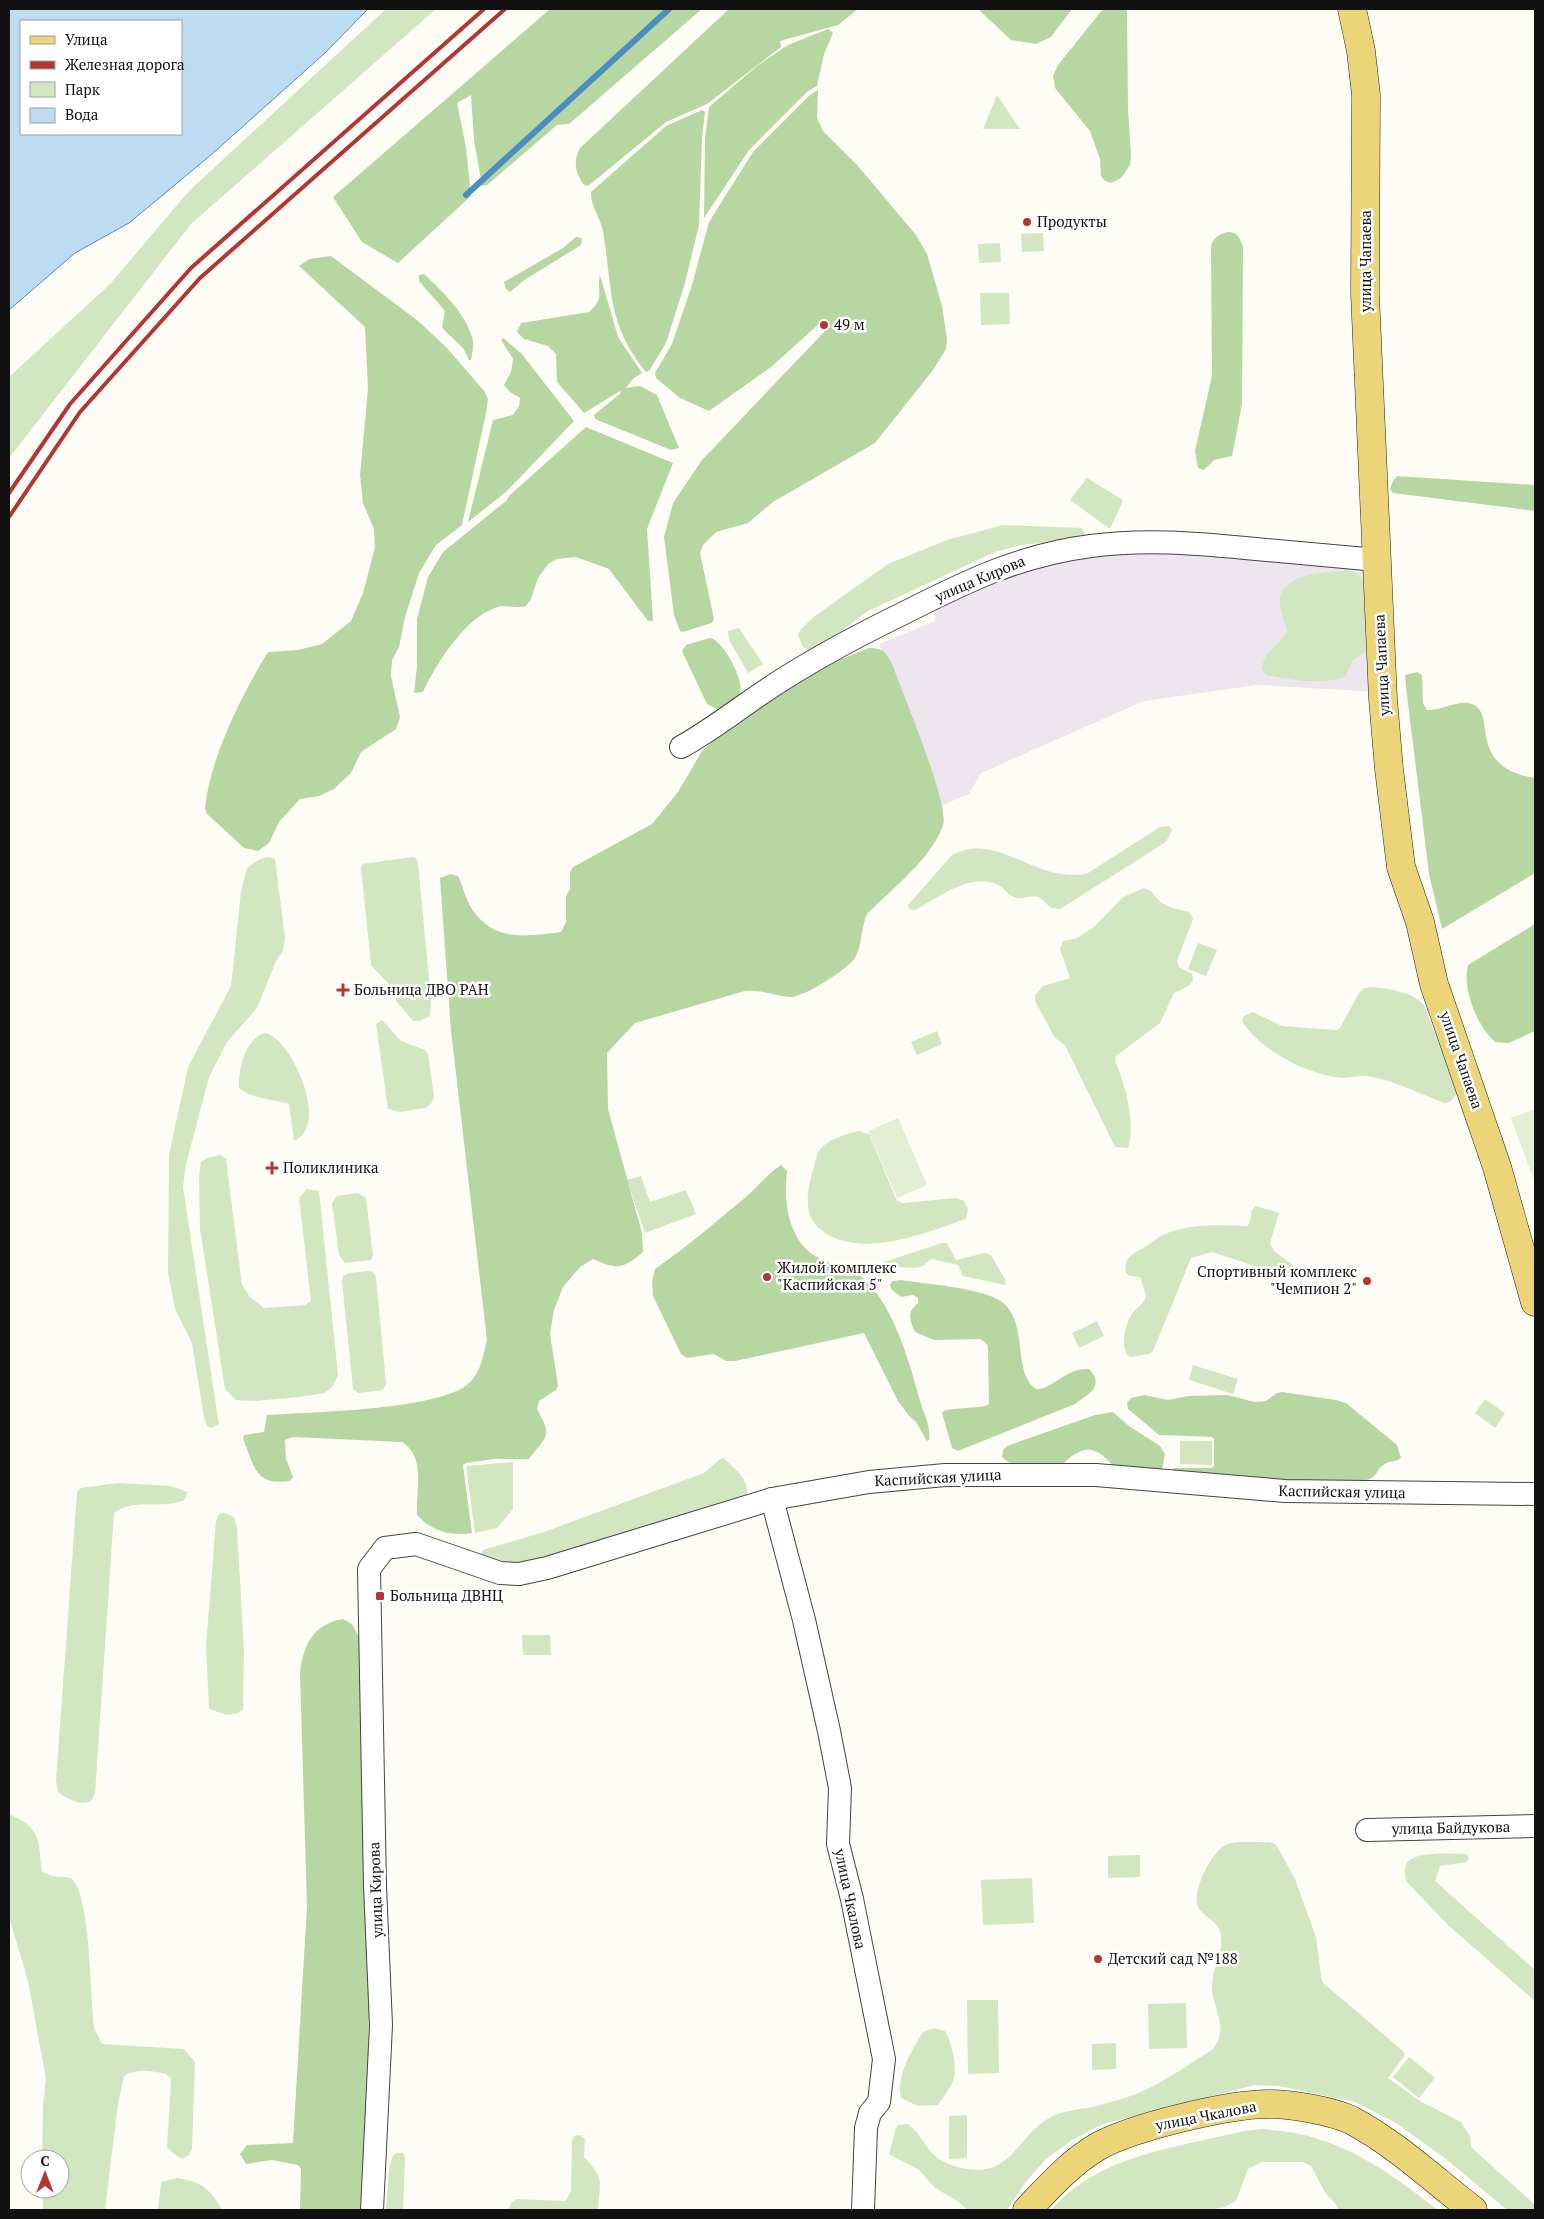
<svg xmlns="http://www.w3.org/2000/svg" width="1544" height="2219" viewBox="0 0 1544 2219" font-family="'PT Serif',serif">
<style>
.industrial{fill:#ede6ee}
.green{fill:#d2e6c1}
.forest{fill:#b6d6a2}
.pitch{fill:#e3eed2}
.water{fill:#bedcf1;stroke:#4c8dc1;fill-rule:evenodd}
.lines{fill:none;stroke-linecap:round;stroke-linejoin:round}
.stream{stroke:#4c8dc1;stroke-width:6}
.minor-casing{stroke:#444;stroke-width:24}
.major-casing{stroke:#222;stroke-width:29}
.minor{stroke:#fff;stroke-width:22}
.major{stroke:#ebd578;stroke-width:28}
.rail{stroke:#b43535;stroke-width:4}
.poi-dot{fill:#b43535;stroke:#fff;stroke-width:2}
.labels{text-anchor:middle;stroke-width:5;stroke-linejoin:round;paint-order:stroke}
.poi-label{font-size:15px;fill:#111;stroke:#fff;text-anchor:start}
.street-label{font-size:15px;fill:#111;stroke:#fff}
</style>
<rect width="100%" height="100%" fill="#fefdf5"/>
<!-- industrial -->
<polygon class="industrial" points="1150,549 1370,564 1380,692 1257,685 1144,701 981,773 969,794 938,807 879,644 935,621 938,601 1069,555"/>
<!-- green -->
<g class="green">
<polygon points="386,9 436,9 191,224 9,458 9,377 110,284 189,191"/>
<polygon points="997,95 1020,129 983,129"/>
<polygon points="1043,233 1044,251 1022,252 1021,234"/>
<polygon points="1000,243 1001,262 979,263 978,244"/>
<polygon points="980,293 1009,293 1010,324 981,325"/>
<polygon points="1087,478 1123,500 1110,529 1070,500"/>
<polygon points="1003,525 1082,528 1085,534 1081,539 1022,545 995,552 868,611 824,644 809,650 803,647 798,635 801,629 815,616 888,564 947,540"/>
<path d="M1348,570L1359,574L1363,583L1366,646L1364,653L1352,661L1345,677C1319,685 1292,680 1266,675L1262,669C1264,649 1279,647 1287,631C1285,623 1280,613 1280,605C1277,572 1326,573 1348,570Z"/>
<polygon points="739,628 763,664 748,673 729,640 728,631"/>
<path d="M1169,826L1172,830L1166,842L1060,909L1051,908C1047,905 1044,900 1040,898C1033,894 1024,899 1017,898C1007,896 1003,885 994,883C966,875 940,897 915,910L909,909L908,905L952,855C998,830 1037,886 1088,873L1160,827Z"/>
<polygon points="269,857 275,859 285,938 283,951 276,961 257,1008 227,1042 209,1077 186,1164 183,1187 218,1419 219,1424 211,1428 207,1426 204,1418 192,1343 175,1309 168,1272 169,1155 188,1067 231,986 241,891 247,868 260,859"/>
<polygon points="412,857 416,858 418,863 431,1000 430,1016 420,1021 413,1021 397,1002 388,983 371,965 361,868 362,864"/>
<path d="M1144,888L1151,891C1160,906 1172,908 1189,912L1193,919L1177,961L1179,967L1192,974L1193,980L1190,985L1174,993L1160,1023L1116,1056L1115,1060C1125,1086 1136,1120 1128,1148L1115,1147L1065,1045L1055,1038L1035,1001V995L1043,986L1070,978L1060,949L1063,941L1077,938L1094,927L1123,897Z"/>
<polygon points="1198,943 1217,950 1206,976 1188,969"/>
<path d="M1373,987C1390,989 1413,992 1424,1005L1458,1093L1450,1102L1445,1103C1422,1095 1389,1078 1365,1076C1355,1076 1345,1079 1335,1077C1304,1073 1258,1048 1242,1021L1244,1016L1253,1012L1282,1026L1336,1030L1340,1028L1359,993L1364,988Z"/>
<polygon points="382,1020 401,1041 425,1050 428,1054 434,1097 431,1104 425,1108 400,1112 388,1109 376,1024"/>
<polygon points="937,1031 942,1044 917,1055 911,1042"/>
<path d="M266,1033C293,1041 330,1126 294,1141L289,1104C272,1098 254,1100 239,1088C238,1070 245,1037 266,1033Z"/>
<path d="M859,1131L869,1134L897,1201L903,1203L957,1198L964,1201L968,1210L966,1219C926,1233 864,1258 825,1233C815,1226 809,1218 808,1205C806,1189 814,1168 818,1152C826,1140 845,1134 859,1131Z"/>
<polygon points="221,1155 226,1159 242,1285 250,1297 264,1308 305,1305 311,1301 299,1198 307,1189 319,1191 338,1375 333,1386 325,1393 299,1397 255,1401 236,1400 225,1389 200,1229 199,1175 201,1162 207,1158"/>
<polygon points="641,1176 650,1202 686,1190 696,1214 645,1233 627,1180"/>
<polygon points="358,1193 366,1198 373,1255 371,1260 345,1263 339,1255 332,1203 337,1196"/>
<path d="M1256,1206L1279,1213L1270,1243L1274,1251L1301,1271L1303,1277L1298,1279L1292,1278L1212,1252L1191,1258L1153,1351L1149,1354L1130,1357C1119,1349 1125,1324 1132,1314C1137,1307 1144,1305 1146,1295L1140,1277L1130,1276L1126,1273C1123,1258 1132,1254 1143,1248C1150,1244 1156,1238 1163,1235C1188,1223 1219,1225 1247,1226L1250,1221L1252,1210Z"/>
<polygon points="942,1243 947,1243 956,1260 985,1253 991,1255 1006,1281 1005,1285 963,1276 958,1265 931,1259 923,1266 915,1268 883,1266 884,1262"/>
<polygon points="370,1271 374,1273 376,1278 386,1383 383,1390 358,1393 353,1389 342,1281 343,1276 349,1273"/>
<polygon points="1097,1321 1104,1336 1079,1348 1072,1333"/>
<polygon points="1193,1365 1238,1379 1233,1394 1189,1380"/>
<polygon points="1485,1399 1505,1413 1495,1428 1475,1413"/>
<polygon points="1180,1441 1212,1441 1212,1465 1180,1464"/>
<path d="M724,1458C736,1471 749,1478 747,1497L589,1546L512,1565L484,1558L481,1553L483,1550L544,1532L704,1473L720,1459Z"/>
<polygon points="513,1462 513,1509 497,1528 475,1533 466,1466"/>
<path d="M118,1483L171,1486L188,1492L184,1500C162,1510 135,1497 114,1513L95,1793L91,1801C79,1806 68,1799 58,1792L56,1781L77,1492L81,1488Z"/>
<path d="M224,1513L234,1517L237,1528L244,1651L243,1710C232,1718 220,1714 209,1708L206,1646L216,1521L219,1514Z"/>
<polygon points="522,1635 550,1635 551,1655 523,1655"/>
<path d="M9,1814C42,1829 38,1839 42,1872L52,1876L71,1878C91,1894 90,1998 94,2026C95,2032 100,2038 102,2044L184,2049L195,2062L192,2149L189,2155L182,2159L174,2154L167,2147L171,2079L166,2074C151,2071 137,2068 124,2076L118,2104L105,2210H43V2189H60V2159H42L43,2106L46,2079L28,1981L9,1917Z"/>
<path d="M1269,1842L1275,1844L1278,1848L1295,1879L1316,1937L1322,1982L1403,2051L1405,2055L1388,2078L1420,2101L1461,2122L1470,2136L1471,2147L1535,2205V2210H1507L1446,2159L1396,2123L1355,2102L1279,2086L1255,2085L1103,2124L1072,2140L1046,2159L1025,2183L1007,2210H968L956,2200L935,2188L919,2170L889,2154L896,2128L898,2125L908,2124C919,2132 923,2143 932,2153C942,2164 964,2170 978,2170C1013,2169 1021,2134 1049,2118C1066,2108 1088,2110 1107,2103C1119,2100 1132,2096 1143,2091C1167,2080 1189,2064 1212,2050C1232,2025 1210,2009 1212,1982C1214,1965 1226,1946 1219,1929C1215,1920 1203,1916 1198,1907C1191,1893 1211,1853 1224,1846C1236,1839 1256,1843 1269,1842Z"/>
<path d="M1467,1854L1469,1858L1467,1862L1440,1866L1435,1881L1535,1970V2001L1448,1925L1406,1881C1405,1876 1404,1870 1406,1865C1411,1850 1454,1854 1467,1854Z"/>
<polygon points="1140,1855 1140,1877 1108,1878 1108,1856"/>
<polygon points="1032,1878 1034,1923 983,1925 981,1880"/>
<polygon points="967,2000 998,2000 999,2073 968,2074"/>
<polygon points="1186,2003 1187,2048 1149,2049 1148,2004"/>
<path d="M934,2028L945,2031C952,2043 958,2068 953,2081C950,2089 943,2097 938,2105L918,2106L901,2098C896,2075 912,2050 923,2032Z"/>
<polygon points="1116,2043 1116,2069 1092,2070 1092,2044"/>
<polygon points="1409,2057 1435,2078 1419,2098 1393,2077"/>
<polygon points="967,2115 967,2158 949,2159 949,2116"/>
<path d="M1262,2129C1277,2131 1294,2132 1308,2136C1358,2149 1398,2179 1438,2210H1338L1335,2203L1326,2194L1311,2166L1303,2162H1262L1248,2169L1236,2201L1225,2207L1208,2210H1052C1096,2155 1180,2147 1244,2131Z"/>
<path d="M580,2135L585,2139L584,2157C605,2179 600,2181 598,2210H508L512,2202L517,2199L566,2201L571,2191L572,2140L574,2136Z"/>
<polygon points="397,2153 403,2153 405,2158 403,2210 386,2210 389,2169 393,2155"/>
<path d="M177,2178C202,2182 209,2188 222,2210H158L161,2182Z"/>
</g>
<!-- forest -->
<g class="forest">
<polygon points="550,9 702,9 569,124 557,125 487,185 482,186 474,140 471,95 457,103 466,147 471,196 398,263 362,242 333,197"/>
<path d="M729,9H858L838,25L780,41L781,47L707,104L666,122L588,186L584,185C575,173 573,161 580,148Z"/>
<polygon points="978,9 1072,9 1051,37 1036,44 1011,40"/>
<polygon points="1103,9 1127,9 1128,109 1131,156 1130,165 1121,178 1111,183 1105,181 1101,176 1100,159 1090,131 1055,88 1053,76 1058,65"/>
<polygon points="828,29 833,33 824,54 817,86 807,92 749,150 704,218 705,138 709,107 757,66 788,45"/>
<polygon points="818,90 817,118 823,131 858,166 916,235 927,254 942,306 947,339 946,349 933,370 875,443 773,502 748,523 716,532 703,545 700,553 714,619 712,623 683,632 680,631 674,615 664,537 673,503 702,460 826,330 826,324 820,323 771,367 709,411 680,398 656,378 655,373 672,344 692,285 709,222 753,152 810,95"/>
<path d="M702,110L705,112L702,138L699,225L685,283L666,343L649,371L646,372C606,323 613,289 603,232C601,218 590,206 591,192L666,126Z"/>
<path d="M1227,232C1238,232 1240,238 1243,247L1242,404L1232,456L1214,460L1204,470L1198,468L1195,451L1212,376L1211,248C1212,238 1218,235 1227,232Z"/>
<polygon points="576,237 582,238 581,245 526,279 510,292 506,289 504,282 563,248"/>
<path d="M331,256L417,320L447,348L485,392L488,399L486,413L462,525L436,545L419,573L405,617L399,647L392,660L391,676L400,717L396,729L361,752L351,773L334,789L319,796L300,799L279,822L269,843L258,851L244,848L207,814L205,808C210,758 242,694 268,652L298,650L322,644L351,621L363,593L375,547L374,529L363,503L360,475L368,389L365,327L299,266L309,259Z"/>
<path d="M424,274C443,292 467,314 473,341C474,346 472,355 471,360H469L463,348L442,328L445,311L419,281V275Z"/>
<path d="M600,275L618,337L642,373L633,379L626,388L640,386L657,395L679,448L671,450L595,419L594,415L621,393L620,391L584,413L557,382L556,354L548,346L524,339L517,332L521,323L589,312C606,298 596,292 600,275Z"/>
<polygon points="503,338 521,353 574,421 507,491 468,522 493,420 513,415 519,406 520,398 510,392 504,385 511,372 513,359 501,340"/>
<path d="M586,427L673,463L647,529L653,621H648L609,569L576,557L557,559L548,564L538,578L531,599L526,606C515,609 506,604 495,608C464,619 436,664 423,692L414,693L417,666V619L428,577L443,552L506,501L510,495Z"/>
<polygon points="1397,476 1535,485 1535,511 1393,493 1390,489 1393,481"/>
<path d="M710,638C723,640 745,681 740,695C736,703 725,707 717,709L707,704L682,651L686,645Z"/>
<path d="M869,648C884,648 887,653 893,666C902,692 950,805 943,825C933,857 891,890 867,914C861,927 862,946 855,958C848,969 803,998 790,997C775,996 761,989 745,991L635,1023L607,1053L608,1109L642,1233L643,1252C623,1269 617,1270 593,1259L580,1267L563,1287L554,1310L550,1334L558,1385L556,1390L539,1401L537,1409C553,1438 547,1434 529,1459H494L466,1463L463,1465L472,1533C450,1536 433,1532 417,1515C415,1491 427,1458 402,1442L293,1437L285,1440L286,1459L293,1477L290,1481C254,1486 255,1466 243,1439L244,1435L264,1432L267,1415C312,1412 434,1410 467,1385C481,1374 483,1355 487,1340L451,1031L440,878L451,874L458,876C463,886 466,900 472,909C495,943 526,936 561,932L566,922V896L570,889V872L573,867L652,824L678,792L702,751L718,736L789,687L832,663Z"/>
<path d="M1417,672L1422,675L1423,703L1427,710C1441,711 1459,699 1472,704C1498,713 1465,767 1535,778V873L1442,929L1429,874L1406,687L1405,675Z"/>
<path d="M1535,924V1031L1509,1043L1495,1042C1477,1026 1462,989 1468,965Z"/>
<path d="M781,1165L787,1171C783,1205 789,1247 825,1261C839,1267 853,1269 865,1280C895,1308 910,1365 921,1404C925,1416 931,1428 929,1440L927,1441L916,1422L909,1416L898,1401L864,1333L735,1361H726L714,1354L687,1358L681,1354L653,1296L652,1281L655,1269C687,1247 717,1221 747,1196C759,1186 768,1173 781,1165Z"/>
<path d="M901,1280C925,1284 984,1288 1002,1302C1029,1322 1012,1374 1036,1389C1052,1390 1066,1367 1089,1369C1105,1386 1089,1394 1075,1404L958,1451L952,1448L942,1413L945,1410L986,1406L989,1404L988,1347L985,1342L980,1339L934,1340L915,1332C909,1320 907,1312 918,1303V1298L913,1295L901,1297L891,1289L890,1284L893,1281Z"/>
<path d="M1282,1392L1336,1400L1346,1403L1397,1445L1401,1458C1396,1462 1390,1461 1385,1464C1373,1471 1380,1480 1358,1481L1288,1482L1172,1470L1174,1468H1212L1214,1466V1439L1212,1437L1159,1435L1128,1409L1127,1403L1131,1398L1145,1395L1168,1400L1188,1396L1227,1395L1255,1402L1266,1401L1277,1393Z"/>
<path d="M1113,1412L1129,1426L1160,1446L1165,1454L1162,1469L1157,1473L1117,1471C1099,1448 1086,1441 1063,1464C1045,1465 1015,1472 1002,1457L1003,1450L1007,1446L1095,1415Z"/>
<path d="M343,1619L352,1624L359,1637L369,2013L366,2139L360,2210H300L301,2169L298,2165L272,2160L246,2164L240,2154L247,2145L293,2143L307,1906L300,1674C303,1645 313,1624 343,1619Z"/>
</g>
<!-- pitch -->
<g class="pitch">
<polygon points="1535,1109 1535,1183 1511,1118"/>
<polygon points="898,1118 927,1185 897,1198 868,1131"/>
</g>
<!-- water -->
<path class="water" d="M9,9H368L325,53L212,154L129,223L75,253L9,310ZM21,21H181V134H21Z"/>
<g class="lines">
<!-- stream -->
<polyline class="stream" points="466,195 669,9"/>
<defs>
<g id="minor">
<path d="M681,747C717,727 749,700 785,678C823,654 863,633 904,613C967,581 1020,555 1091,546C1143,539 1194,543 1245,548C1289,552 1333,556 1377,560"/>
<polyline points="772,1499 804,1620 829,1731 840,1788 838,1844 852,1899 884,2059 879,2102 870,2113 866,2128 863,2210"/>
<polyline points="1367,1830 1535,1826"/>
<polyline points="372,2210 381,2025 375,1886 369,1569 385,1548 416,1544 500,1573 519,1574 547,1568 772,1499 869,1482 945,1475 1096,1475 1285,1491 1535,1494"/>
</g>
<g id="major">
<polyline points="1352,9 1361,51 1366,95 1365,294 1383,699 1389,769 1401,867 1420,922 1434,984 1497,1167 1535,1302"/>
<path d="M1027,2210C1048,2188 1070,2163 1097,2147C1132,2127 1229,2104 1269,2104C1291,2104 1332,2111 1351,2120C1396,2144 1433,2179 1473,2210"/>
</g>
</defs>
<!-- minor casing -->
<use href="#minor" class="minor-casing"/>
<!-- major casing -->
<use href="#major" class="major-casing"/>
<!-- minor -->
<use href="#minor" class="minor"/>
<!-- major -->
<use href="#major" class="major"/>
<!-- rail -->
<g class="rail">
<polyline points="9,493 70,404 191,268 484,9"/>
<polyline points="9,517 80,412 200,278 505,9"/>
</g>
</g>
<!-- markers -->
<g class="poi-dot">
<circle cx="1027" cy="222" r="5"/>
<circle cx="824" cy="325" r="5"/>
<path d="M340.5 982.5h5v5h5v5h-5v5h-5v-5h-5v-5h5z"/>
<path d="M269.5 1160.5h5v5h5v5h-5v5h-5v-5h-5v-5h5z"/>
<circle cx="767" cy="1277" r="5"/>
<circle cx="1367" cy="1281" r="5"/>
<rect x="375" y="1591" width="10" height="10" rx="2.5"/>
<circle cx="1098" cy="1959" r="5"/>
</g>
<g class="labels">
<!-- poi labels -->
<g class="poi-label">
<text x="1037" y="227">Продукты</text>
<text x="834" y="330">49 м</text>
<text x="354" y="995">Больница ДВО РАН</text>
<text x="283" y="1173">Поликлиника</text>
<text x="777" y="1273">Жилой комплекс<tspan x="777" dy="17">"Каспийская 5"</tspan></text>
<text x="1357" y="1277" text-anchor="end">Спортивный комплекс<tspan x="1357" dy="17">"Чемпион 2"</tspan></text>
<text x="390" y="1601">Больница ДВНЦ</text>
<text x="1108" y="1964">Детский сад №188</text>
</g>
<!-- street labels -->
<g class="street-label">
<text transform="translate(1366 261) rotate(-90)" y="5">улица Чапаева</text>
<text transform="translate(980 579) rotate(-23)" y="5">улица Кирова</text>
<text transform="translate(1382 665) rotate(-93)" y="5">улица Чапаева</text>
<text transform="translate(1461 1060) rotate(71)" y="5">улица Чапаева</text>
<text transform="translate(938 1478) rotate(-3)" y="5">Каспийская улица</text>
<text transform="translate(1342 1492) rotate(1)" y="5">Каспийская улица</text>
<text transform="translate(1451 1828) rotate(-1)" y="5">улица Байдукова</text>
<text transform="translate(376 1890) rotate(-92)" y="5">улица Кирова</text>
<text transform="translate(850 1899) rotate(78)" y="5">улица Чкалова</text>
<text transform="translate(1206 2116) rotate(-11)" y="5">улица Чкалова</text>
</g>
</g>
<!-- border -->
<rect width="1544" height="2219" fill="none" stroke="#111111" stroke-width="20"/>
<!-- legend -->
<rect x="20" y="20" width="162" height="115" fill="#ffffff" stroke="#a0a0a0"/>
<rect x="30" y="36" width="25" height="8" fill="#ebd578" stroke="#a0a0a0"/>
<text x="65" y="45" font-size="15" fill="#111111">Улица</text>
<rect x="30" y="61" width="25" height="8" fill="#b43535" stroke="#a0a0a0"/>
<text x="65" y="70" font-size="15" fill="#111111">Железная дорога</text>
<rect x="30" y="82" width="25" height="15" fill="#d2e6c1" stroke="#a0a0a0"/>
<text x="65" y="95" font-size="15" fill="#111111">Парк</text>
<rect x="30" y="108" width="25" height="15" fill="#bedcf1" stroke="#a0a0a0"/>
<text x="65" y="120" font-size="15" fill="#111111">Вода</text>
<!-- north arrow -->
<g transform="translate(45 2174)"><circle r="24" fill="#ffffff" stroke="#a0a0a0"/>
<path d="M0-4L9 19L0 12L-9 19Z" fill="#b43535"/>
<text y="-8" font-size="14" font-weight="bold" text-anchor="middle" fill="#111111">С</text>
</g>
</svg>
